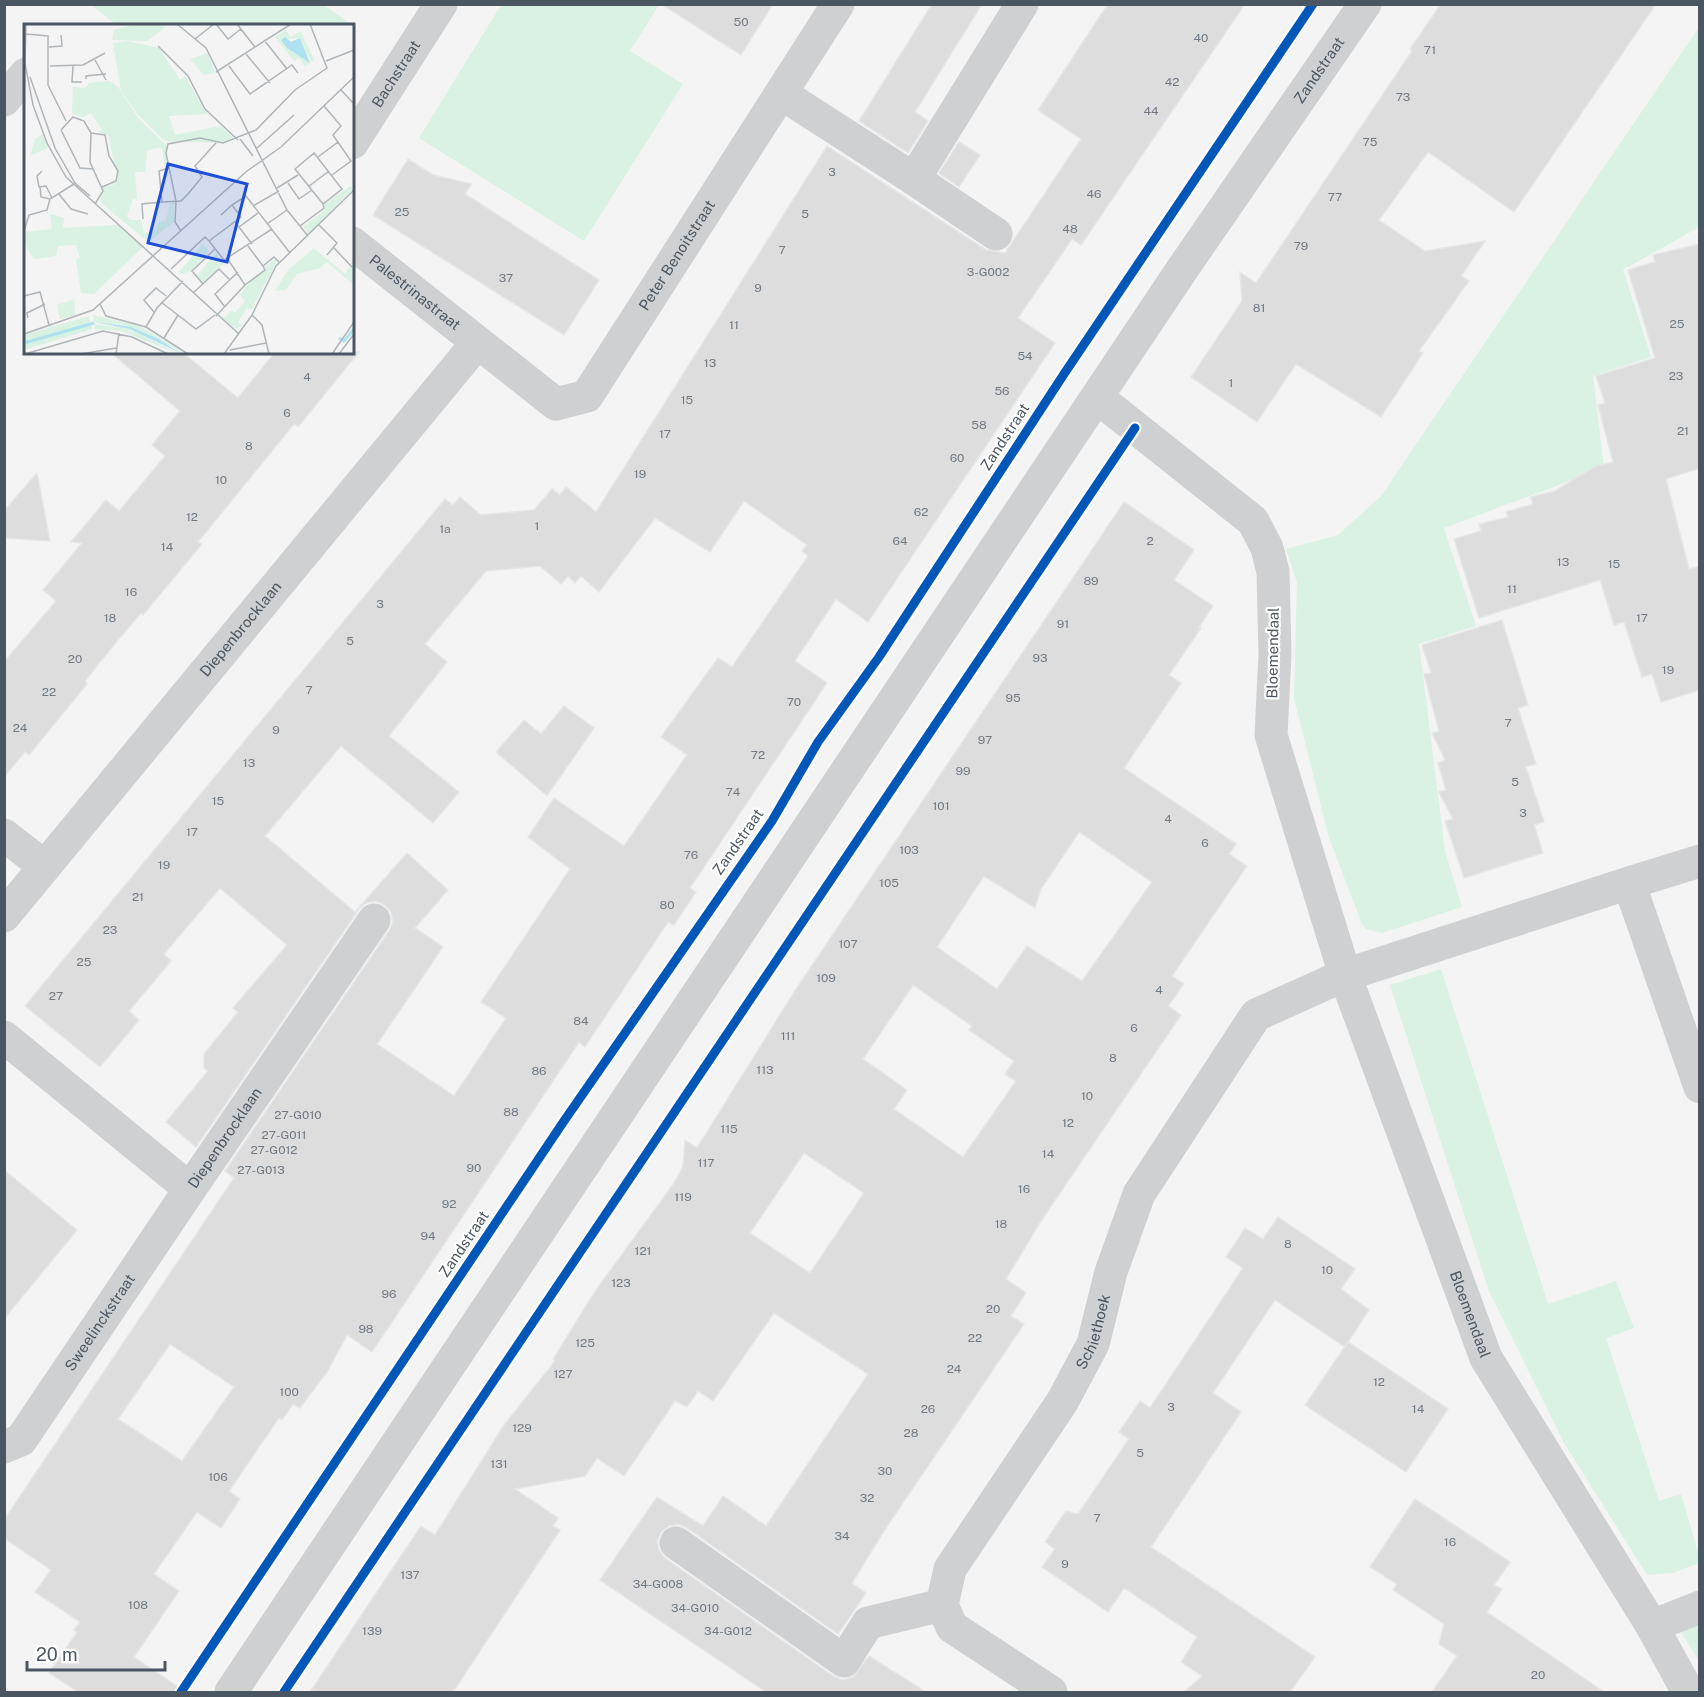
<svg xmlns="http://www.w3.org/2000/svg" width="1704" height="1697" viewBox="0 0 1704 1697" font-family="'Public Sans',sans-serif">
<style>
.green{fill:#d9f2e3}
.building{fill:#ddddde;stroke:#e5e6e7;stroke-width:1.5;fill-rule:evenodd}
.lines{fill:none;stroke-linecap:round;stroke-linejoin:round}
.minor{stroke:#ced0d2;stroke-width:33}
.cycleway-casing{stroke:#fff;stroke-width:13}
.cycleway{stroke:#0057b8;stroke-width:9}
.labels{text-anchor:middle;stroke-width:4.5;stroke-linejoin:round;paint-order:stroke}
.number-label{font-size:12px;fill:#707881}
.street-label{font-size:15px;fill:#4a5661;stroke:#fff}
.inset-river{fill:none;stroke:#aee2f0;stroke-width:3}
.inset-road{fill:none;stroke:#b0b5b9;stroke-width:1.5}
.view{fill:#1d4ed8;fill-opacity:0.15;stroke:#1d4ed8;stroke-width:3}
.inset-edge{fill:none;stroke:#4a5661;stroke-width:3}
</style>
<rect width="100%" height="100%" fill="#f4f4f4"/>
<!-- green -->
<g class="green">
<polygon points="91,5 324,5 352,25 117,25"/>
<polygon points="501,5 659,5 630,51 683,84 584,241 419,138"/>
<polygon points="1699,27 1699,227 1623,270 1651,357 1593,376 1604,468 1444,528 1476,626 1419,644 1445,851 1462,907 1382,933 1366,929 1362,924 1329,838 1294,698 1297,583 1286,549 1338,535 1381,496"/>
<polygon points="1441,969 1548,1304 1616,1281 1634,1328 1606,1338 1659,1501 1681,1494 1699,1555 1699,1563 1673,1573 1647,1575 1564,1443 1489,1291 1390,985"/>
<polygon points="1699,1609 1699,1662 1673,1618"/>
</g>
<!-- building -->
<g class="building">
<polygon points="661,4 773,4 741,55"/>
<polygon points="932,4 982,4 915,112 928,121 908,153 859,121"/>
<path d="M1108,4H1245L1081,245L1072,239L1018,318L1055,343L868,622L836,599L795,661L827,683L690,888L696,892L674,925L668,922L585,1047L579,1042L372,1352L347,1335L327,1372L300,1408L293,1404L282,1420L279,1418L229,1491L240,1499L221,1528L197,1512L154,1574L179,1591L134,1657L186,1692H78L49,1673L77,1632L74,1630L80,1622L35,1592L51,1570L4,1538V1520L234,1178L225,1171L389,931L393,922L391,912L385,905L376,901L366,903L359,909L196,1147L166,1122L208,1071L204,1068V1054L238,1012L233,1008L287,945L220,888L164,954L171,961L129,1011L139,1020L100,1067L25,1006L445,499L453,505L460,497L481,515L534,510L552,489L560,495L566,487L596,512L827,146L986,250L1005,253L1081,139L1038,110ZM744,501L807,545L802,551L808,556L732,667L718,658L661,737L687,755L624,846L554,798L528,837L570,869L481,1002L506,1018L454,1096L377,1044L443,947L415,928L448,890L407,853L355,912L265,836L341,746L433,823L459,792L389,736L447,662L425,644L486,571L540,566L561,584L568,576L575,583L581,576L599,592L655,518L710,552ZM170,1344L234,1387L182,1461L118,1419Z"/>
<polygon points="1441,4 1656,4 1514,212 1428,152 1379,220 1425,251 1485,241 1461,276 1469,281 1419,351 1423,353 1381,417 1296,364 1257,422 1191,377 1242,301 1240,272 1256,283 1412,51 1410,49"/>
<polygon points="959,142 980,155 959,187 939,173"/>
<polygon points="408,159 433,175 472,184 465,194 599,280 564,335 373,215"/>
<polygon points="1700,244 1700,468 1666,479 1689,569 1700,566 1700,690 1661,702 1652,674 1642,677 1624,622 1614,625 1600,580 1479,618 1454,539 1481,531 1479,524 1508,517 1506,512 1533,504 1531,497 1555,491 1594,467 1613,462 1598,405 1605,403 1596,376 1655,358 1628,270 1655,262 1653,255"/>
<polygon points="110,352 182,352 238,398 275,352 359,352 298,427 294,424 198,542 202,544 143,615 141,613 113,646 85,681 87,684 29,755 25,752 4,777 4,662 56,601 43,590 82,543 71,542 106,500 119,511 165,456 152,445 180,411"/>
<polygon points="37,473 50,541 4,538 4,511"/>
<path d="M1124,502L1194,550L1174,580L1213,606L1199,627L1201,628L1169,675L1181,683L1124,768L1236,844L1229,854L1247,866L1172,976L1184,984L1168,1006L1181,1015L1041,1221L1006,1279L1026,1293L1011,1316L1024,1324L884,1531L852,1583L866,1593L838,1634L687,1528L678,1524L669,1526L661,1532L657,1541L659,1550L665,1558L833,1676L843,1680L853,1677L869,1656L926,1692H766L600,1580L657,1497L703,1526L723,1496L766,1526L868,1374L774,1313L713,1401L698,1391L687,1407L675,1401L624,1476L597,1458L585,1476L515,1489L558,1518L553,1526L560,1530L453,1692H310L421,1526L435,1535L504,1425L555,1361L553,1359L596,1290L674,1183L683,1166L685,1140L697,1148L796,989ZM1079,832L1152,882L1082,981L1027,946L997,989L937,947L984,876L1035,908L1041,889ZM913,985L972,1026L969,1030L1014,1061L1005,1074L1016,1081L963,1157L894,1109L907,1090L863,1059ZM804,1153L864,1193L810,1273L750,1233Z"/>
<polygon points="1502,620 1528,705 1518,708 1536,764 1526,767 1544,822 1534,825 1543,853 1464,878 1445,821 1453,819 1439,792 1446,790 1438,763 1445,760 1432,733 1439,731 1424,674 1431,673 1422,645"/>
<polygon points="564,706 594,728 547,796 496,752 524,720 541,734"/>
<polygon points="4,1170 77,1230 4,1319"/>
<polygon points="1278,1217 1355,1269 1341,1289 1369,1310 1345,1347 1275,1300 1213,1393 1241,1412 1151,1547 1315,1657 1290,1692 1184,1692 1202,1676 1181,1662 1197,1637 1124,1588 1108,1612 1042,1567 1055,1549 1045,1542 1066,1511 1078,1514 1129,1439 1119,1432 1140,1401 1150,1408 1243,1268 1226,1257 1245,1228 1263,1239"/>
<polygon points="1348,1342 1448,1409 1406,1472 1305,1405"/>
<polygon points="1415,1499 1510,1562 1494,1585 1502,1589 1487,1612 1604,1692 1432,1692 1457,1656 1439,1644 1444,1624 1393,1590 1397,1584 1370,1567"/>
</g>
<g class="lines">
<!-- minor -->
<g class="minor">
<polyline points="782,94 914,179 1022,4"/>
<polyline points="4,100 26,74"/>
<path id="s1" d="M352,143L441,4"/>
<polyline points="914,179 996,234"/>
<path id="s2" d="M352,243L556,404L587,396L838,4"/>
<path id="s3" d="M1098,398L1253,521L1267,548L1273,572L1275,654L1271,735L1345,975L1486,1358L1652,1626L1688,1692"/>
<polyline points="4,835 44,866"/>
<polyline points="1700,861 1629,883 1700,1087"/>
<path id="s4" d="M4,916L477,343"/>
<path id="s5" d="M4,1037L190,1189L374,920"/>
<path id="s6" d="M4,1447L21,1440L190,1189"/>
<polyline points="676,1543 844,1661 868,1623 942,1605"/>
<polyline points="1652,1626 1700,1607"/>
<path id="s7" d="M231,1692L1181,271L1365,4"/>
<path id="s8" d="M1051,1692L952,1627L942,1605L950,1569L1062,1402L1093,1344L1111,1272L1139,1194L1256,1015L1345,975L1629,883"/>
</g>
<defs>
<g id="cycleway">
<polyline points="181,1692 564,1121 772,821 818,742 879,657 1064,374 1313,4"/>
<polyline points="284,1692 1135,428"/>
</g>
</defs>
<!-- cycleway casing -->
<use href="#cycleway" class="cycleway-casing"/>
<!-- cycleway -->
<use href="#cycleway" class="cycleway"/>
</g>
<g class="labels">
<!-- number labels -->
<g class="number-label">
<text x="741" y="26">50</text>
<text x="1201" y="42">40</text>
<text x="1430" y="54">71</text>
<text x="1172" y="86">42</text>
<text x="1403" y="101">73</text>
<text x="1151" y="115">44</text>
<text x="1370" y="146">75</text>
<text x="832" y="176">3</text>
<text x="1094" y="198">46</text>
<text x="1335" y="201">77</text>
<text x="402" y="216">25</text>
<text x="805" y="218">5</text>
<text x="1070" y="233">48</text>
<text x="1301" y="250">79</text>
<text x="782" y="254">7</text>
<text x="988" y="276">3-G002</text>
<text x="506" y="282">37</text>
<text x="758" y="292">9</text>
<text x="1259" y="312">81</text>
<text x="1677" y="328">25</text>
<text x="734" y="329">11</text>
<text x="1025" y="360">54</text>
<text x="710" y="367">13</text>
<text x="1676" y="380">23</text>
<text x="307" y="381">4</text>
<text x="1231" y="387">1</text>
<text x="1002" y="395">56</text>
<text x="687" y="404">15</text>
<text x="287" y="417">6</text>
<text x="979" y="429">58</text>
<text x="1683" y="435">21</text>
<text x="665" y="438">17</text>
<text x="249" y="450">8</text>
<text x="957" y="462">60</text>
<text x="640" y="478">19</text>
<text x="221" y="484">10</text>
<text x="921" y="516">62</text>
<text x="192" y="521">12</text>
<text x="537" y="530">1</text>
<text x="445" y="533">1a</text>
<text x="900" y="545">64</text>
<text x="1150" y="545">2</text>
<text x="167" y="551">14</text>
<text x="1563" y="566">13</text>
<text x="1614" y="568">15</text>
<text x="1091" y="585">89</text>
<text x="1512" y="593">11</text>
<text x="131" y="596">16</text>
<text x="380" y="608">3</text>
<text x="110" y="622">18</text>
<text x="1642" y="622">17</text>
<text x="1063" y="628">91</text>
<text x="350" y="645">5</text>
<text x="1040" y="662">93</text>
<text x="75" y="663">20</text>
<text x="1668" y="674">19</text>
<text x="309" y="694">7</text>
<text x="49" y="696">22</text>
<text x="1013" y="702">95</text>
<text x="794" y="706">70</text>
<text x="1508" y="727">7</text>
<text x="20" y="732">24</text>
<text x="276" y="734">9</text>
<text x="985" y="744">97</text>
<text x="758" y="759">72</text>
<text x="249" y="767">13</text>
<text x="963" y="775">99</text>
<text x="1515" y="786">5</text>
<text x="733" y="796">74</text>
<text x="218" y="805">15</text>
<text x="941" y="810">101</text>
<text x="1523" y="817">3</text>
<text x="1168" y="823">4</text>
<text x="192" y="836">17</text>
<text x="1205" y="847">6</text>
<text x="909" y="854">103</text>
<text x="691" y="859">76</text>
<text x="164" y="869">19</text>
<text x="889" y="887">105</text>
<text x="138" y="901">21</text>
<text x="667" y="909">80</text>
<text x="110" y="934">23</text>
<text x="848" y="948">107</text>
<text x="84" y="966">25</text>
<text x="826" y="982">109</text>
<text x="1159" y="994">4</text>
<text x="56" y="1000">27</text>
<text x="581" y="1025">84</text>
<text x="1134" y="1032">6</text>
<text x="788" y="1040">111</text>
<text x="1113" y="1062">8</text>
<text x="765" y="1074">113</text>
<text x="539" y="1075">86</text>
<text x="1087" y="1100">10</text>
<text x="511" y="1116">88</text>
<text x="298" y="1119">27-G010</text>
<text x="1068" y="1127">12</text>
<text x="729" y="1133">115</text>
<text x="284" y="1139">27-G011</text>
<text x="274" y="1154">27-G012</text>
<text x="1048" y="1158">14</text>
<text x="706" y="1167">117</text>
<text x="474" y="1172">90</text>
<text x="261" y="1174">27-G013</text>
<text x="1024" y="1193">16</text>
<text x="683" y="1201">119</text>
<text x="449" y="1208">92</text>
<text x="1001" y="1228">18</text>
<text x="428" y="1240">94</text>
<text x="1288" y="1248">8</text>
<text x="643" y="1255">121</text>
<text x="1327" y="1274">10</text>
<text x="621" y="1287">123</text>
<text x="389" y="1298">96</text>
<text x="993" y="1313">20</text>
<text x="366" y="1333">98</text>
<text x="975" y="1342">22</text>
<text x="585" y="1347">125</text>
<text x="954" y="1373">24</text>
<text x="563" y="1378">127</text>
<text x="1379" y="1386">12</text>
<text x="289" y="1396">100</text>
<text x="1171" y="1411">3</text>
<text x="928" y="1413">26</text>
<text x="1418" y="1413">14</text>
<text x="522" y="1432">129</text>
<text x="911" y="1437">28</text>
<text x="1140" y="1457">5</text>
<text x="499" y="1468">131</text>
<text x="885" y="1475">30</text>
<text x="218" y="1481">106</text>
<text x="867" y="1502">32</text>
<text x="1097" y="1522">7</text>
<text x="842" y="1540">34</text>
<text x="1450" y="1546">16</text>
<text x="1065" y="1568">9</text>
<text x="410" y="1579">137</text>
<text x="658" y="1588">34-G008</text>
<text x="138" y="1609">108</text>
<text x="695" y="1612">34-G010</text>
<text x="372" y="1635">139</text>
<text x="728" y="1635">34-G012</text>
<text x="1538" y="1679">20</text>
</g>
<!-- street labels -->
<g class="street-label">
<text dy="5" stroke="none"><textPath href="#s7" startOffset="1953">Zandstraat</textPath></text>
<text dy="5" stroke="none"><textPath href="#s1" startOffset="82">Bachstraat</textPath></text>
<text dy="5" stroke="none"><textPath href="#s2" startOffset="459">Peter Benoitstraat</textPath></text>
<text dy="5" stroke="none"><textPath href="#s2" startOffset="80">Palestrinastraat</textPath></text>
<text transform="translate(1005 437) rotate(-57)" y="5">Zandstraat</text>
<text dy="5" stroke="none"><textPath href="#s4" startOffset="372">Diepenbrocklaan</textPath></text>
<text transform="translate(1273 653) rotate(-89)" y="5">Bloemendaal</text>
<text transform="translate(738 842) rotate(-55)" y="5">Zandstraat</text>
<text dy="5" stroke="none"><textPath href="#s5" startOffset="302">Diepenbrocklaan</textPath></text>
<text transform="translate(464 1244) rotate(-56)" y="5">Zandstraat</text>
<text dy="5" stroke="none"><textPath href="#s3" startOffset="1029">Bloemendaal</textPath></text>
<text dy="5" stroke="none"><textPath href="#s6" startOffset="160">Sweelinckstraat</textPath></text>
<text dy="5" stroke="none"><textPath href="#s8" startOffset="458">Schiethoek</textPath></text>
</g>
</g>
<!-- overview -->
<g transform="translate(24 24)">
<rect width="330" height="330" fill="#f4f4f4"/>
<path d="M112,0H138L141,4L123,17L88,16L90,6ZM262,6L266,13L277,7L290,36L287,38L276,14L257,16L286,39L281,43L275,34L270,37L251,13ZM104,17L135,24L156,56L161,52L183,90L145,92L151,111L196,102L209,113L199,119L141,117L115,92L97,67L89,19ZM184,29L191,49L180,51L166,35ZM85,57L94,63L114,94L142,121L144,144H141L138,124H132L123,127L121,148H111L113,175H109L103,192L106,196H117L120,209L131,207L134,198L142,197L146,179H150V198L124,218L76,178L79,163L89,161L94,155L84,111L73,108L78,106L67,89L58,94L48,89L49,63L61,64L65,59ZM18,110L25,123L6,132L11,115ZM327,162L329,164L285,210L279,203L300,187V180ZM26,190L40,194L39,204L94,201L120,222L70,270L57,269L52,235L56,234L52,221L34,222L32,232L10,235L0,219V208L28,205ZM179,220L185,227L167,247L157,250L155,248ZM290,224L321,250L330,234V261L303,238L296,244L273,250L262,266L251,267L264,246ZM192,228L200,240L179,258L173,252ZM250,235L253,237L227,286L223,284L214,298L218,301L212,305L195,292L201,293L208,286L211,289L221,277L216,271L222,262ZM50,275L51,291L36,295L33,281ZM69,291L115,302L163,330L107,303L70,298ZM65,292L68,305L0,326V311ZM70,300L106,305L155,330L97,307L71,305Z" fill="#d9f2e3"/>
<path d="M261,13L267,18L276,14L286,39L263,24L257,16ZM70,298L107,303L134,315L158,330L106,305Z" fill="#aee2f0"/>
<path class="inset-river" d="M315,314L320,317L330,305M0,319L70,299"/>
<path class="inset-road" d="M2,0L1,40L9,81L23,119L42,153L215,310M153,0L182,24L263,186L284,212M192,0L204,15L217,5M213,0L231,23M2,10L24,12V61L42,97M171,15L190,0M240,16L263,45M134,22L164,52L181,85L214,116M25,23L38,22L37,11M222,30L246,59M71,36L82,56M302,37L330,26M26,42L59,41L81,29M49,42L48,58H58M205,42L226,70L268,41L274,49M192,48L267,0M6,53L31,124L51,159L66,172M62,55V52L82,50M317,66L330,80M300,82L317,102L309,111L327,137L308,151M37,106L49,93L60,97L67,109L66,138L79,167L71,180M37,106L56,144L69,145M67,109L81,111L85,132L94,147L92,157L78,163M216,115L229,132M233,124L270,91M290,129L318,165L299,180L271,145ZM294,133L314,118M18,147L13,152L15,163L22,162L28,174M264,159L275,175L288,166M16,163L17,173L26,175M284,163L305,147M253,164L274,151M35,170L47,185L64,190M138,178L157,177L164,170L178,153L171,142L192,119M208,181L222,172L266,229M229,182L255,167M119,195L118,180L138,178L135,147L145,144M211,198L228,220M243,200L263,186M295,201L313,219L303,231M276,202L300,184L299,180M215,203L234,189M0,207L5,191L23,186L26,175L50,160M157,207L151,198L152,177L142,129L144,120L176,114L199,119L232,106L271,66L303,44L286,0M185,217L217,193L208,181L197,191M185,217L200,236L203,234L221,261M224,222L239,242M310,224L328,243M203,234L248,205M239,242L250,233L255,238M147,245L181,213L185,217M179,260L168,247L191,225M221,261L241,246L239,242M170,268L195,245L206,256M0,272L16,268L25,301M137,278L172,305L191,291M76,280L82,292L122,303L164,330M201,283L191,270L214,248M130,288L120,276L132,264L142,272M228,291L252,242L330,166M192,292L221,261M4,294L3,289L21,280M122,303L133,284L159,257M0,310L69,286L223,147L257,123L330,53M140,314L154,291M206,326L242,319M1,330L79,307L108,313L144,330M57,330L92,324M92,330L95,309M200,330L228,291L238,301L245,330M308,330L330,298M315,330L330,310"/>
<path class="view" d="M144,140L223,160L203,238L124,219Z"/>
<rect width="330" height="330" class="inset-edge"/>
</g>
<!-- border -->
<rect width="1704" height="1697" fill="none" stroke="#4a5661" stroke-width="12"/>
<!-- scale -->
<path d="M27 1661v9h138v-9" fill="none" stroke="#4a5661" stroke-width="3"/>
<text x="36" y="1661" font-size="18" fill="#4a5661" stroke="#ffffff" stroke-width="4.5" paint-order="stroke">20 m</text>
</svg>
